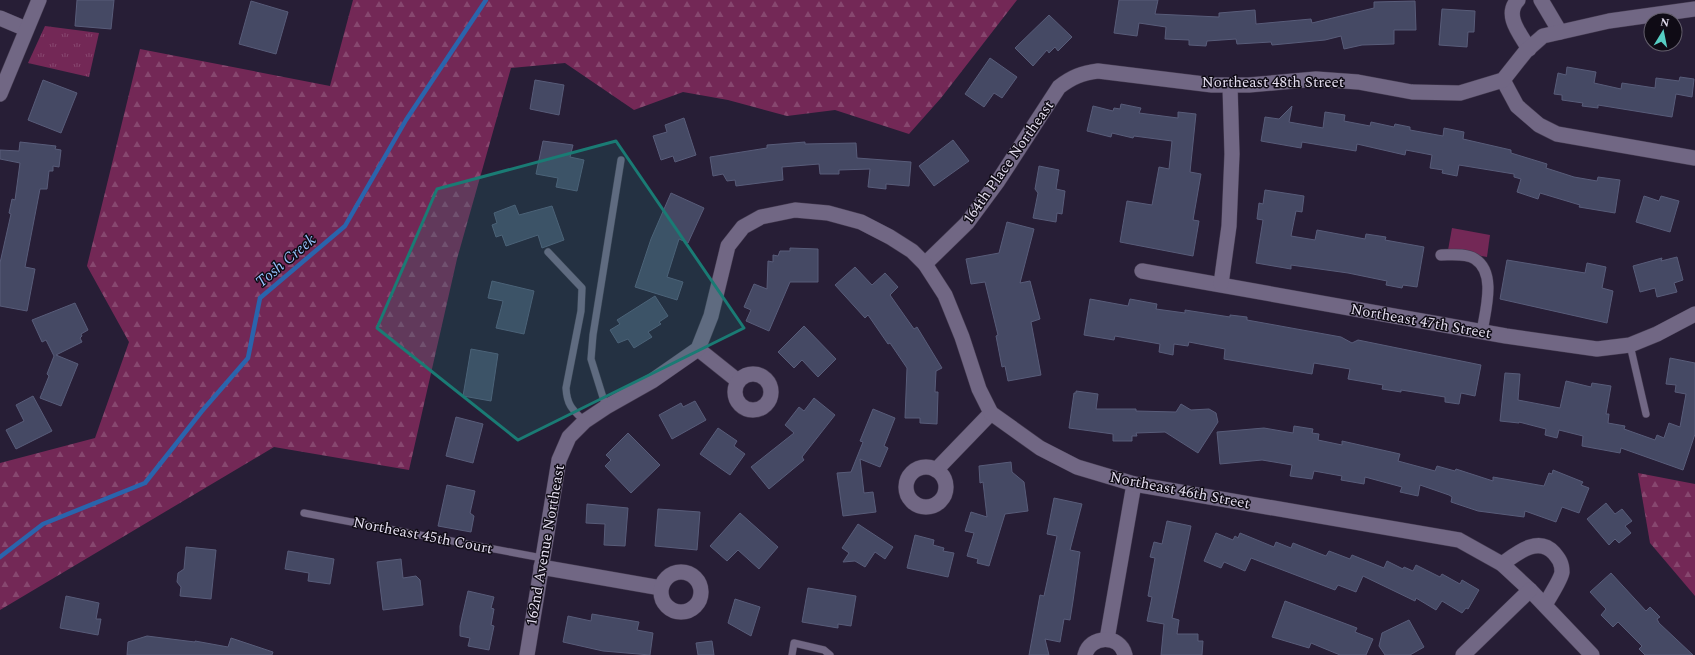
<svg xmlns="http://www.w3.org/2000/svg" width="1695" height="655" viewBox="0 0 1695 655" font-family="Spectral,serif">
<style>
.grass{fill:url(#grass-tufts)}
.forest{fill:url(#forest-firs)}
.pitch{fill:#732856}
.lines{fill:none;stroke-linecap:round;stroke-linejoin:round}
.stream{stroke:#2a64ac;stroke-width:4.5}
.building{fill:#454964;stroke:#585c79}
.service-casing{stroke:#433a4f;stroke-width:8}
.pedestrian-casing{stroke:#433a4f;stroke-width:12}
.minor-casing{stroke:#433a4f;stroke-width:16}
.service{stroke:#716784;stroke-width:7}
.pedestrian{stroke:#716784;stroke-width:11}
.minor{stroke:#716784;stroke-width:15}
.marked{fill:#1a7b74;fill-opacity:0.2;stroke:#1a7b74;stroke-width:3;stroke-linejoin:round}
.labels{text-anchor:middle;stroke-width:3;stroke-linejoin:round;paint-order:stroke}
.street-label{font-size:15px;fill:#e3ddee;stroke:#0f0b15}
.water-label{font-size:16px;font-style:italic;fill:#97c3fe;stroke:#0f0b15}
</style>
<defs>
<pattern id="grass-tufts" width="24" height="20" patternUnits="userSpaceOnUse"><rect width="24" height="20" fill="#732856"/><path d="M3 7l-1-3M5 7V3M7 7l1-3M15 17l-1-3M17 17v-4M19 17l1-3" fill="none" stroke="#87476f"/></pattern>
<pattern id="forest-firs" width="22" height="20" patternUnits="userSpaceOnUse"><rect width="22" height="20" fill="#732856"/><path d="M5 1l3.5 6h-7zM16 11l3.5 6h-7z" fill="#87476f"/></pattern>
</defs>
<rect width="100%" height="100%" fill="#271e36"/>
<!-- grass -->
<polygon class="grass" points="45,26 99,33 89,77 28,63"/>
<!-- forest -->
<g class="forest">
<polygon points="353,0 1017,0 941,98 909,134 835,110 787,116 728,100 683,92 634,110 565,63 511,68 457,259 409,470 274,447 0,610 0,463 95,438 129,342 87,266 140,49 330,86"/>
<polygon points="1638,473 1695,484 1695,596 1650,543"/>
</g>
<!-- pitch -->
<polygon class="pitch" points="1452,228 1490,235 1487,257 1448,250"/>
<g class="lines">
<!-- stream -->
<polyline class="stream" points="0,557 43,524 145,483 202,411 248,358 260,298 345,226 406,120 486,0"/>
</g>
<!-- building -->
<g class="building">
<polygon points="77,0 114,0 111,29 75,26"/>
<polygon points="1119,0 1158,0 1155,14 1219,17 1219,13 1255,10 1256,24 1311,19 1312,23 1374,8 1374,2 1415,1 1416,30 1394,30 1394,44 1362,45 1344,49 1341,36 1325,40 1272,45 1271,42 1237,44 1236,39 1207,41 1206,46 1189,45 1189,40 1165,39 1166,27 1139,23 1137,36 1114,33"/>
<polygon points="251,1 288,12 276,54 239,44"/>
<polygon points="1442,9 1475,11 1474,32 1468,32 1467,47 1439,45"/>
<polygon points="1049,15 1072,37 1058,51 1055,47 1049,53 1047,50 1033,66 1015,48"/>
<polygon points="990,58 1017,77 1002,98 994,93 984,107 965,94"/>
<polygon points="1567,67 1596,72 1594,83 1621,89 1622,83 1655,88 1656,78 1679,81 1680,77 1694,79 1692,97 1676,94 1672,117 1598,105 1598,108 1582,106 1583,103 1562,100 1562,95 1554,94 1558,73 1566,75"/>
<polygon points="43,80 77,93 61,133 28,120"/>
<polygon points="535,80 564,85 559,115 530,109"/>
<polygon points="1121,104 1141,108 1139,113 1178,118 1178,112 1196,114 1190,172 1201,174 1193,220 1199,221 1193,256 1120,242 1127,201 1152,205 1159,167 1169,169 1172,141 1134,136 1133,138 1112,133 1111,137 1087,131 1093,106 1113,111 1114,108 1120,109"/>
<polygon points="1292,106 1289,122 1323,128 1325,112 1345,115 1344,121 1370,126 1371,122 1394,127 1395,124 1410,127 1410,130 1443,136 1444,128 1464,132 1463,139 1511,150 1511,153 1547,164 1546,168 1574,177 1597,181 1598,177 1620,180 1615,213 1579,207 1580,205 1540,193 1538,199 1517,192 1521,179 1514,177 1514,174 1459,165 1457,176 1442,173 1443,170 1430,168 1432,155 1406,150 1405,155 1357,144 1356,151 1302,142 1301,148 1261,141 1265,117 1279,119"/>
<polygon points="684,118 696,155 675,162 673,156 661,160 653,136 667,132 665,125"/>
<polygon points="953,140 969,161 934,186 919,166"/>
<polygon points="543,141 573,145 570,157 584,160 577,191 556,187 558,178 536,174"/>
<polygon points="20,142 56,146 55,149 61,150 59,167 53,166 53,171 49,171 47,189 40,189 25,267 35,269 27,311 0,306 0,263 11,214 9,213 12,199 15,200 20,163 0,159 0,150 19,151"/>
<polygon points="805,142 805,144 856,143 857,158 911,162 909,186 886,184 886,189 868,187 870,169 839,170 839,174 820,174 819,164 782,167 783,180 736,186 735,180 727,181 723,174 713,176 710,157 767,148 767,145"/>
<polygon points="1039,166 1059,170 1056,189 1065,191 1062,214 1057,213 1056,222 1033,218 1038,193 1035,189"/>
<polygon points="1265,190 1304,196 1302,212 1296,211 1291,236 1315,240 1317,230 1365,239 1366,234 1386,237 1385,240 1424,247 1417,287 1403,285 1402,288 1386,285 1387,281 1348,273 1291,265 1291,269 1256,263 1263,220 1257,219 1259,203 1263,204"/>
<polygon points="671,193 704,208 688,243 679,239 667,277 683,282 677,300 635,287 651,239"/>
<polygon points="1644,196 1659,201 1661,196 1679,201 1670,232 1636,222"/>
<polygon points="515,205 519,215 552,206 564,240 542,248 538,235 506,246 502,235 496,237 492,225 497,223 494,213"/>
<polygon points="1007,222 1034,229 1020,283 1030,281 1040,319 1031,322 1041,375 1008,381 1005,366 1002,367 996,336 998,335 985,282 971,284 966,259 999,253"/>
<polygon points="790,248 818,249 818,282 790,282 769,331 746,321 751,310 744,307 754,284 767,289 768,261 773,262 773,255 778,256 780,251 790,251"/>
<polygon points="1677,257 1683,280 1674,283 1677,292 1657,297 1655,288 1640,292 1633,266 1662,258 1661,261"/>
<polygon points="1507,260 1585,273 1587,263 1606,267 1602,288 1613,291 1607,323 1500,299"/>
<polygon points="855,267 872,285 885,273 898,287 890,295 914,329 917,327 942,368 936,371 935,392 938,392 937,424 920,423 920,418 905,418 907,368 890,343 888,344 868,315 865,318 835,285"/>
<polygon points="492,281 534,291 524,334 496,328 503,301 488,298"/>
<polygon points="655,296 668,316 659,322 661,324 648,332 652,337 634,348 628,339 618,343 610,330 620,324 617,320"/>
<polygon points="1090,299 1128,306 1130,299 1157,304 1156,309 1185,313 1185,310 1230,317 1230,315 1247,317 1247,320 1341,337 1352,343 1358,340 1481,365 1475,396 1461,393 1459,404 1445,402 1445,397 1401,390 1401,392 1382,389 1383,385 1348,379 1350,369 1314,363 1312,374 1224,359 1225,349 1189,342 1188,346 1174,344 1173,355 1159,352 1160,344 1115,336 1114,340 1084,335"/>
<polygon points="75,303 88,330 81,334 82,336 80,338 82,342 56,355 78,364 61,406 40,398 49,376 47,374 54,356 46,340 42,342 32,320"/>
<polygon points="804,326 836,359 818,377 802,360 794,368 778,352"/>
<polygon points="471,349 498,354 491,401 463,396"/>
<polygon points="1670,358 1695,363 1695,434 1683,470 1621,448 1620,453 1582,446 1583,436 1559,430 1557,438 1545,435 1546,429 1519,422 1519,423 1500,421 1505,373 1520,374 1518,400 1560,408 1566,381 1591,387 1592,383 1611,386 1606,414 1609,414 1608,423 1625,426 1624,429 1655,440 1657,435 1664,438 1669,423 1680,427 1686,394 1675,392 1676,385 1666,384"/>
<polygon points="1076,391 1098,394 1096,409 1136,409 1136,411 1176,412 1181,404 1191,410 1209,409 1216,413 1218,422 1198,453 1165,432 1136,433 1137,436 1132,436 1132,441 1113,441 1113,434 1069,428 1074,393 1076,393"/>
<polygon points="33,396 52,431 16,449 6,430 24,421 16,405"/>
<polygon points="814,398 835,415 802,457 804,460 769,489 751,467 794,433 785,425 799,407 804,411"/>
<polygon points="695,401 706,420 672,439 659,415 681,403 683,407"/>
<polygon points="873,409 895,418 884,446 888,448 880,467 860,459 864,493 873,492 876,512 843,516 837,473 851,472 863,442 860,441"/>
<polygon points="456,417 483,424 473,463 446,456"/>
<polygon points="1294,426 1313,429 1312,433 1319,434 1318,440 1342,445 1342,441 1400,454 1398,461 1435,471 1437,466 1455,471 1456,469 1493,481 1493,477 1544,486 1549,473 1552,474 1553,470 1583,482 1581,485 1589,488 1579,513 1562,507 1556,522 1525,511 1524,517 1478,511 1451,502 1452,497 1449,495 1420,485 1418,496 1400,492 1402,487 1365,477 1364,484 1341,480 1342,476 1314,471 1312,479 1290,476 1292,465 1262,460 1220,464 1217,432 1264,428 1293,433"/>
<polygon points="718,428 737,441 734,446 745,454 730,475 700,454"/>
<polygon points="628,433 660,465 631,493 605,466 611,460 606,455"/>
<polygon points="1011,462 1012,472 1024,482 1028,511 1005,514 989,566 977,563 978,559 967,556 974,533 965,531 971,512 987,517 983,482 980,483 979,466"/>
<polygon points="447,485 475,491 470,513 474,516 471,532 438,526"/>
<polygon points="1054,498 1082,504 1070,550 1080,552 1073,601 1070,620 1064,619 1060,642 1045,639 1049,655 1029,655 1040,595 1044,596 1057,536 1047,534"/>
<polygon points="1606,503 1615,514 1622,509 1632,521 1625,526 1631,533 1619,543 1615,539 1609,545 1587,519"/>
<polygon points="587,504 628,508 625,546 604,545 605,524 586,523"/>
<polygon points="658,509 700,512 697,550 655,546"/>
<polygon points="740,513 778,547 759,569 738,550 727,561 710,546"/>
<polygon points="1167,521 1191,526 1172,618 1179,620 1177,634 1198,634 1198,641 1203,641 1202,655 1161,655 1164,624 1147,621 1152,597 1148,596 1155,558 1150,557 1154,542 1162,544"/>
<polygon points="858,524 893,547 885,559 875,552 865,567 855,561 843,562 849,553 842,548"/>
<polygon points="1216,533 1233,540 1235,536 1238,538 1240,533 1274,547 1276,542 1291,548 1293,543 1326,556 1329,551 1350,559 1352,555 1384,568 1387,561 1403,569 1404,567 1413,571 1416,565 1440,577 1442,574 1460,584 1462,580 1479,590 1468,609 1466,608 1462,613 1442,601 1436,610 1416,598 1415,601 1363,576 1356,592 1338,585 1335,590 1251,558 1245,571 1224,562 1221,568 1204,561"/>
<polygon points="915,535 934,540 933,545 944,548 943,551 954,553 948,577 907,568"/>
<polygon points="186,547 216,550 211,599 180,596 181,587 177,582 178,573 184,569"/>
<polygon points="288,551 334,559 330,584 308,581 309,573 285,569"/>
<polygon points="401,559 403,578 416,576 420,580 423,605 383,610 377,562"/>
<polygon points="1611,573 1646,611 1650,607 1660,617 1657,619 1659,623 1693,655 1645,655 1639,649 1642,646 1618,622 1613,627 1601,615 1606,609 1590,592"/>
<polygon points="808,588 856,596 851,626 838,624 838,628 802,622"/>
<polygon points="468,591 494,597 491,608 494,609 491,625 494,626 489,650 468,646 470,638 460,636 460,626"/>
<polygon points="66,596 99,603 96,619 101,619 98,635 60,628"/>
<polygon points="735,599 760,607 751,636 728,623"/>
<polygon points="1285,601 1357,628 1355,632 1373,639 1366,655 1340,655 1311,643 1309,648 1272,637"/>
<polygon points="592,614 639,622 637,630 653,633 650,655 603,651 563,642 568,616 591,621"/>
<polygon points="1409,620 1424,647 1410,655 1385,655 1379,646 1382,633"/>
<polygon points="147,636 195,642 195,641 228,647 231,638 273,652 272,655 127,655 128,642"/>
<polygon points="712,641 714,655 698,655 696,643"/>
</g>
<g class="lines">
<defs>
<g id="service">
<path d="M548,252L582,288L581,311L566,388C567,406 573,410 585,422"/>
<polyline points="1630,345 1646,414"/>
<polyline points="606,407 591,359 593,335 621,160"/>
<polyline points="304,513 542,558"/>
<polyline points="792,655 794,643 824,650 830,655"/>
</g>
<path id="pedestrian" d="M1441,255C1451,255 1466,253 1475,259C1497,273 1485,311 1482,332"/>
<g id="minor">
<path d="M1518,0C1503,15 1521,35 1529,49"/>
<polyline points="1541,0 1560,32"/>
<polyline points="0,18 26,29"/>
<polyline points="1503,80 1517,106 1539,125 1557,134 1695,158"/>
<polyline points="0,94 39,0"/>
<path d="M925,264L967,223L998,181L1059,87C1072,77 1082,73 1098,71L1212,85H1249L1316,79L1358,82L1412,92L1460,93L1503,80L1526,51L1543,36L1609,21L1695,9"/>
<polyline points="1142,271 1506,336 1597,349 1630,345 1657,334 1695,314"/>
<polyline points="1221,284 1229,226 1232,154 1230,86"/>
<polyline points="698,349 738,381"/>
<circle cx="753" cy="392" r="18"/>
<circle cx="926" cy="487" r="20"/>
<polyline points="936,470 991,413"/>
<path d="M1502,564C1516,554 1538,535 1554,553C1559,559 1562,563 1562,572C1561,580 1549,597 1545,605"/>
<polyline points="541,567 661,588"/>
<circle cx="681" cy="592" r="20"/>
<polyline points="1107,639 1134,484"/>
<polyline points="527,655 559,460 569,437 585,421 606,407 652,381 698,349 711,316 728,246 743,227 761,217 795,210 828,213 861,222 890,237 912,251 925,264 945,295 962,337 979,389 991,413 1040,448 1077,467 1134,484 1459,540 1502,564 1530,590 1592,655"/>
<path d="M1085,655C1090,635 1120,634 1125,655"/>
<polyline points="1463,655 1530,590"/>
</g>
</defs>
<!-- service casing -->
<use href="#service" class="service-casing"/>
<!-- pedestrian casing -->
<use href="#pedestrian" class="pedestrian-casing"/>
<!-- minor casing -->
<use href="#minor" class="minor-casing"/>
<!-- service -->
<use href="#service" class="service"/>
<!-- pedestrian -->
<use href="#pedestrian" class="pedestrian"/>
<!-- minor -->
<use href="#minor" class="minor"/>
</g>
<!-- marked area -->
<path class="marked" d="M616,141L744,328L518,440L377,328L437,189Z"/>
<g class="labels">
<!-- street labels -->
<g class="street-label">
<text x="1273" y="87">Northeast 48th Street</text>
<text transform="translate(1008 162) rotate(-55)" y="5">164th Place Northeast</text>
<text transform="translate(1421 321) rotate(10)" y="5">Northeast 47th Street</text>
<text transform="translate(1180 490) rotate(11)" y="5">Northeast 46th Street</text>
<text transform="translate(423 535) rotate(11)" y="5">Northeast 45th Court</text>
<text transform="translate(545 545) rotate(-80)" y="5">162nd Avenue Northeast</text>
</g>
<!-- water labels -->
<g class="water-label">
<text transform="translate(285 260) rotate(-40)" y="6">Tosh Creek</text>
</g>
</g>
<!-- north arrow -->
<g transform="translate(1663 32) rotate(10)"><circle r="19" fill="#0f0b15" stroke="#645f6c"/>
<path d="M0-3L7 15L0 10L-7 15Z" fill="#56cec3"/>
<text y="-6" font-size="11" font-weight="bold" text-anchor="middle" fill="#e3ddee">N</text>
</g>
</svg>
